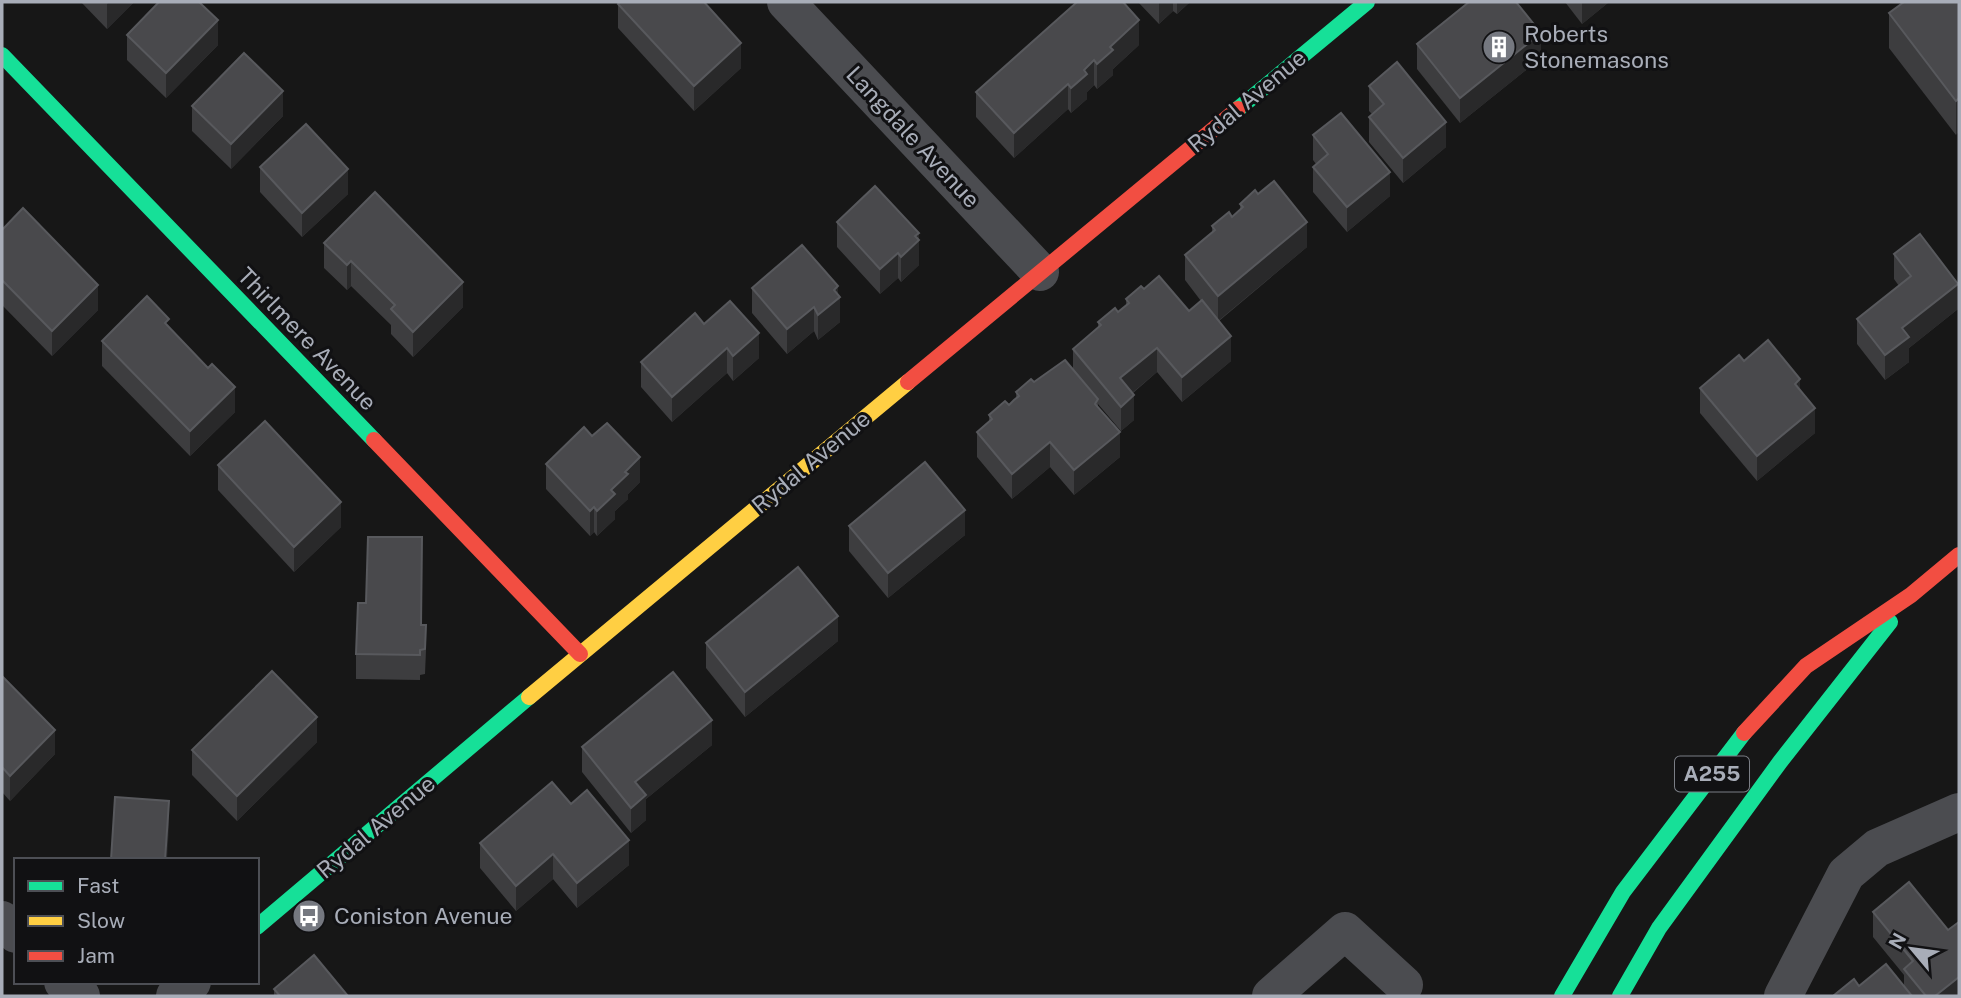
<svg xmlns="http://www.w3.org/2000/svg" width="1961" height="998" viewBox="0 0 1961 998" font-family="'Public Sans',sans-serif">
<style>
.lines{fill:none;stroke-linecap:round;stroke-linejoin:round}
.street{stroke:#4b4c50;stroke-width:38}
.fast{stroke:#16e098;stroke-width:16}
.slow{stroke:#ffcf43;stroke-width:16}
.jam{stroke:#f24e42;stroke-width:16}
.wall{fill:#3d3d3f}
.shaded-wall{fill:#29292a}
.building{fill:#49494c;stroke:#58595d;stroke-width:2}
.labels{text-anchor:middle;stroke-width:6;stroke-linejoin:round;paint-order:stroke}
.shield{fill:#111113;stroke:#7b7e86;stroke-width:2}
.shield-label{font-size:21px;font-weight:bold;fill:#a8adb8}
.poi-label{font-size:23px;fill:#a8adb8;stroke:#111113;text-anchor:start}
.street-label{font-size:23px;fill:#a8adb8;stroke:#111113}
</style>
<rect width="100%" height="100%" fill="#171717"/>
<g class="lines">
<!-- street -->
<g class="street">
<polyline points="786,2 1040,272"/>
<polyline points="2,920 16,934"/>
<polyline points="63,982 81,996"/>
<polyline points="175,996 192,982"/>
<polyline points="1271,996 1345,931 1404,985"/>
<polyline points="1783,996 1846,874 1877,848 1959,812"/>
</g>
<!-- fast -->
<g class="fast">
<polyline points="2,55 374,440"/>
<polyline points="1238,109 1367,2"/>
<polyline points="257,927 529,697"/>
<polyline points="1562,996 1623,892 1744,733"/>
<polyline points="1620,996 1659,928 1780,762 1890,622"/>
</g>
<!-- slow -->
<polyline class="slow" points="529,697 908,382"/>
<!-- jam -->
<g class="jam">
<polyline points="908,382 1238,109"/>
<polyline points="374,440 580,654"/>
<polyline points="1744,733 1806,666 1911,595 1959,555"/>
</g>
</g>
<!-- wall -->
<g class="wall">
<polygon points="81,2 134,2 107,29"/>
<polygon points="1138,2 1190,2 1177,14 1173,11 1159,24"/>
<polygon points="1565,2 1609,2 1582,24"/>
<polygon points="1959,2 1956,135 1889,48 1889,13"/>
<polygon points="618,4 741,68 694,111 618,28"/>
<polygon points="127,35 218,45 166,98 127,60"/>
<polygon points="1417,44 1541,58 1460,123 1417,69"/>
<polygon points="1139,45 1113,69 1113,75 1097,89 1094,85 1087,92 1087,99 1071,113 1068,109 1014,158 976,117 976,92"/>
<polygon points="1369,86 1446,147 1403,183 1369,142 1369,117 1372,114 1369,111"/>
<polygon points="192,106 283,116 231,169 192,131"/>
<polygon points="1313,135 1390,196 1347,232 1313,192 1313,167 1316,164 1313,160"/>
<polygon points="260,167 348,194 302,237 260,192"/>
<polygon points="1240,204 1307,247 1219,321 1231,361 1182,402 1157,372 1133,393 1134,420 1121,431 1098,404 1098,407 1120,457 1074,495 1050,467 1012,499 977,457 977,432 989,421 989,415 1009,405 1016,399 1016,392 1034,382 1073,369 1073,349 1098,328 1098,322 1118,312 1126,305 1126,299 1144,289 1189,311 1201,301 1185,280 1185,255 1212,232 1212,226 1232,217 1240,211"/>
<polygon points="837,222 919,233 919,265 901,282 898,278 880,294 837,247"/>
<polygon points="2,230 98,310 52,356 2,305"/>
<polygon points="324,243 463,307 413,357 391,334 391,325 351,286 347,290 324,268"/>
<polygon points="1894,254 1958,309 1909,348 1909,362 1885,380 1857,344 1857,319 1899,286 1894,279"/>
<polygon points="752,288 838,295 840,322 818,340 814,331 787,354 752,313"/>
<polygon points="704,324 759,358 733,381 727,373 672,422 641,387 641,362"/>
<polygon points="169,328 235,412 190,456 102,366 102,341"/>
<polygon points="1744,361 1800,390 1815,433 1757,481 1700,413 1700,388"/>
<polygon points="546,464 640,482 628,494 628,499 615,511 615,519 597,536 594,532 590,536 546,489"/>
<polygon points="218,465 341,527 294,572 218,490"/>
<polygon points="849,526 965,535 888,598 849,551"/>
<polygon points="422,625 426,650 425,674 420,675 420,680 356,679 356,654"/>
<polygon points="838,641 745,717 706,668 706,643"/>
<polygon points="2,676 55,754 10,801 2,792"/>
<polygon points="317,742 237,821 192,775 192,750"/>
<polygon points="712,745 646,799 646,820 631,833 582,772 582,747"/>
<polygon points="571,804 629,865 577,908 553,879 516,911 480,868 480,843"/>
<polygon points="1873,912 1959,996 1833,996 1859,986 1904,986 1904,975 1873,937"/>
<polygon points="274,989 348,996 274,996"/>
</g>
<!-- shaded-wall -->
<g class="shaded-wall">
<polygon points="109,2 134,2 107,29 107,4"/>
<polygon points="1159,2 1173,2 1173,11 1159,24"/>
<polygon points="1177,2 1190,2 1177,14"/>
<polygon points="1582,2 1609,2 1582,24"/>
<polygon points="218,20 218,45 166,98 166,73"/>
<polygon points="1139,20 1139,45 1113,69 1113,75 1097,89 1097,64 1110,47"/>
<polygon points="1541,33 1541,58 1460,123 1460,98"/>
<polygon points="741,43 741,68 694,111 694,86"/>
<polygon points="1094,60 1094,85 1087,92 1087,99 1071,113 1071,88 1084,70"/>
<polygon points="1068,84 1068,109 1014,158 1014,133"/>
<polygon points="283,91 283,116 231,169 231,144"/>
<polygon points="1959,98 1959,132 1956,135 1956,101"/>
<polygon points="1446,122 1446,147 1403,183 1403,158"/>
<polygon points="348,169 348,194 302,237 302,213"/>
<polygon points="1390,172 1390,196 1347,232 1347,207"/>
<polygon points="1307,222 1307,247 1218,321 1218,296"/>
<polygon points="919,233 919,265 901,282 901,257 915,236"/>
<polygon points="898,253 898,278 880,294 880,269"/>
<polygon points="351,261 351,286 347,290 347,265"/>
<polygon points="463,282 463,307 413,357 413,332"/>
<polygon points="1958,284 1958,309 1909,348 1909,362 1885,380 1885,355 1902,328"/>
<polygon points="98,285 98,310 52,356 52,331"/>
<polygon points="838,286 838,298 840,297 840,322 818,340 818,315 834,290"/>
<polygon points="814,307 814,331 787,354 787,329"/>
<polygon points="759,333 759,358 733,381 733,356"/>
<polygon points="1231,336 1231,361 1182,402 1182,377"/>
<polygon points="727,348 727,373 672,422 672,397"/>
<polygon points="1157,348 1157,372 1120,403 1120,378"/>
<polygon points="1800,379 1800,404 1795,384"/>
<polygon points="235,387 235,412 190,456 190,431"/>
<polygon points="1134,395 1134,420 1121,431 1121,407"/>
<polygon points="1815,408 1815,433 1757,481 1757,456"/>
<polygon points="1120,432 1120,457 1074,495 1074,470"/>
<polygon points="1050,442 1050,467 1012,499 1012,474"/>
<polygon points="640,457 640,482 628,494 628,499 615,511 615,519 597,536 597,511 625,472"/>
<polygon points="341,502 341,527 294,572 294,547"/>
<polygon points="594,507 594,532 590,536 590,511"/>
<polygon points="965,510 965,535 888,598 888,573"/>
<polygon points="838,616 838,641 745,717 745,692"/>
<polygon points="317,717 317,742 237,821 237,796"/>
<polygon points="712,720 712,745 646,799 646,820 631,833 631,808 635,782"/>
<polygon points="55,730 55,754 10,801 10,776"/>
<polygon points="169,801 169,826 167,860 165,860"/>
<polygon points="629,840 629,865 577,908 577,883"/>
<polygon points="553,854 553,879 516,911 516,886"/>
<polygon points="1959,977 1959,996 1935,996"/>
</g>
<!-- building -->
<g class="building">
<polygon points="159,2 199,2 218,20 166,73 127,35"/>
<polygon points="620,2 704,2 741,43 694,86 618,4"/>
<polygon points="1077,2 1123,2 1139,20 1110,47 1113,50 1097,64 1094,60 1084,70 1087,74 1071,88 1068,84 1014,133 976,92"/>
<polygon points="1469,2 1516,2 1541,33 1460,98 1417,44"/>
<polygon points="1904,2 1959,2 1959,98 1956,101 1889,13"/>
<polygon points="244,53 283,91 231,144 192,106"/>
<polygon points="1397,62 1446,122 1403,158 1369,117 1384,104 1369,86"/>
<polygon points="1341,113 1390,172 1347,207 1313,167 1328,154 1313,135"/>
<polygon points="306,124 348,169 302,213 260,167"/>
<polygon points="1274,181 1307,222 1218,296 1185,255 1215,230 1212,226 1229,212 1232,217 1243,207 1240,204 1255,190 1258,194"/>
<polygon points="875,186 919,233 915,236 919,240 901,257 898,253 880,269 837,222"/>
<polygon points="375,192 463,282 413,332 391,309 395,305 351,261 347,265 324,243"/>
<polygon points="23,208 98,285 52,331 2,280 2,230"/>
<polygon points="1920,234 1958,284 1902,328 1909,337 1885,355 1857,319 1911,276 1894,254"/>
<polygon points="802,245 838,286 834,290 840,297 818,315 814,307 787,329 752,288"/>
<polygon points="1159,276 1189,311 1202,300 1231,336 1182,377 1157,348 1120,378 1134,395 1121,407 1073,349 1101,325 1098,322 1115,308 1118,312 1129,303 1126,299 1141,286 1144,289"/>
<polygon points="147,296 169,319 165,323 208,368 212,364 235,387 190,431 102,341"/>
<polygon points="730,301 759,333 733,356 727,348 672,397 641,362 695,313 704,324"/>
<polygon points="1768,340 1800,379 1795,384 1815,408 1757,456 1700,388 1739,355 1744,361"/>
<polygon points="1065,360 1098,399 1095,404 1120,432 1074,470 1050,442 1012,474 977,432 992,419 989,415 1005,401 1009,405 1014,400 1019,396 1016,392 1031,379 1034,382"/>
<polygon points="265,421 341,502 294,547 218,465"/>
<polygon points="607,423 640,457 625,472 628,474 611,490 615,494 597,511 594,507 590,511 546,464 584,427 592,436"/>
<polygon points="925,462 965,510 888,573 849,526"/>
<polygon points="368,537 422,537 421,625 426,625 425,649 420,650 420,655 356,654 358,603 366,603"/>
<polygon points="798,567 838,616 745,692 706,643"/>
<polygon points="272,671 317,717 237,796 192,750"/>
<polygon points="673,672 712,720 635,782 646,795 631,808 582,747"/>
<polygon points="2,676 55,730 10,776 2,767"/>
<polygon points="552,782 571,804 587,790 629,840 577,883 553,854 516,886 480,843"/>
<polygon points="115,797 169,801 165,860 111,860"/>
<polygon points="1909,882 1948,930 1959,922 1959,977 1935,996 1926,996 1904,969 1913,961 1873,912"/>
<polygon points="314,955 348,996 280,996 274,989"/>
<polygon points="1886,964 1912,996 1833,996 1854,979 1859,986"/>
</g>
<!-- icons -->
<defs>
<symbol id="building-disc" viewBox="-11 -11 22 22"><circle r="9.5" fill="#757880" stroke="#111113"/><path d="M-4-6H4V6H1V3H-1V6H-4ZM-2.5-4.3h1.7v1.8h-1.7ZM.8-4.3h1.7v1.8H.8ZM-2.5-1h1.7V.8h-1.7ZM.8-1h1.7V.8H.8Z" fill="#fff"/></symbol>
<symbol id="bus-disc" viewBox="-11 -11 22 22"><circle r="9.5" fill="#757880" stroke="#111113"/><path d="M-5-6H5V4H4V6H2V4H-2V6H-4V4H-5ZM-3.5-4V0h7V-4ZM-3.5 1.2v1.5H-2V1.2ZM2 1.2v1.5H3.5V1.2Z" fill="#fff"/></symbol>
</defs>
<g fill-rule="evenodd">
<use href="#building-disc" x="1480" y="28" width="38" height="38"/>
<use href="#bus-disc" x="290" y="897" width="38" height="38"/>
</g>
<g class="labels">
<!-- shield labels -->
<rect class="shield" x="1675" y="756.5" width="74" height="35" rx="5"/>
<g class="shield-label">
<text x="1712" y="781">A255</text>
</g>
<!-- poi labels -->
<g class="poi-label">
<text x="1524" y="42">Roberts<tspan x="1524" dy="26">Stonemasons</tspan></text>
<text x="334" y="924">Coniston Avenue</text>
</g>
<!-- street labels -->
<g class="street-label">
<text transform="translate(1247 101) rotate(-40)" y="8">Rydal Avenue</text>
<text transform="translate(913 137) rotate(47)" y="8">Langdale Avenue</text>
<text transform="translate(307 339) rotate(46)" y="8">Thirlmere Avenue</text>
<text transform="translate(811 462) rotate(-40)" y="8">Rydal Avenue</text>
<text transform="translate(376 827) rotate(-40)" y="8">Rydal Avenue</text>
</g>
</g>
<!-- border -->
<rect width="1961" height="998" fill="none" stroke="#a8adb8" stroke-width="7"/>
<!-- legend -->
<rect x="14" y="858" width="245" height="126" fill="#111113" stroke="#4d4f55" stroke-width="2"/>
<rect x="28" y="881" width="35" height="10" fill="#16e098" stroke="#4d4f55" stroke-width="2"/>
<text x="77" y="893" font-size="21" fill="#a8adb8">Fast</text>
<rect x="28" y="916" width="35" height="10" fill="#ffcf43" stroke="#4d4f55" stroke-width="2"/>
<text x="77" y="928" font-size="21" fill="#a8adb8">Slow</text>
<rect x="28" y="951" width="35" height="10" fill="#f24e42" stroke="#4d4f55" stroke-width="2"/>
<text x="77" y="963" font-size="21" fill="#a8adb8">Jam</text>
<!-- north arrow -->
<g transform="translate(1912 949) rotate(299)" stroke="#111113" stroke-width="5" paint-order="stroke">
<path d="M0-5L12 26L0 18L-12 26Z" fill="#a8adb8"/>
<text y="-10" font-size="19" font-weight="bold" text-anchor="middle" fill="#a8adb8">N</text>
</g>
</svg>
